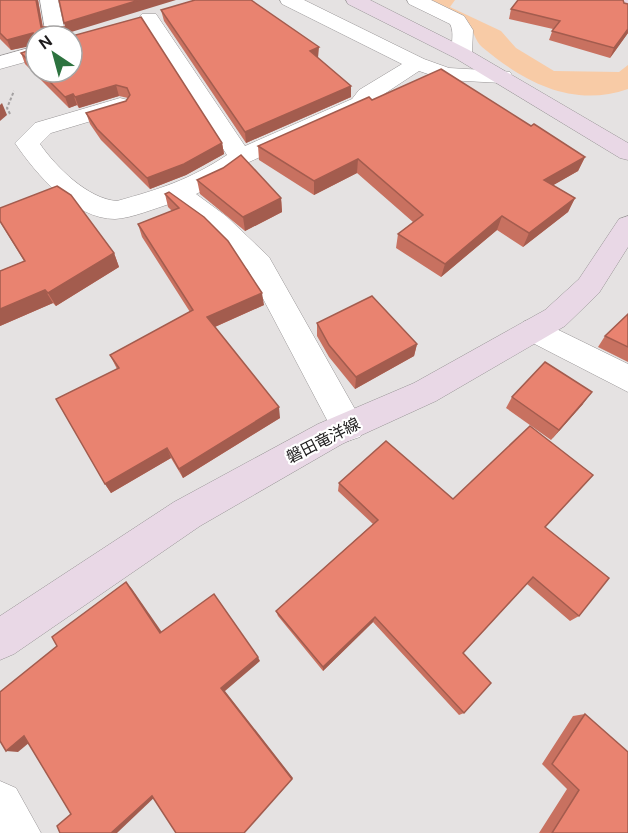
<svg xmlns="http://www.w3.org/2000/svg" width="628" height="833" viewBox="0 0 628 833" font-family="'DM Sans','Noto Sans JP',sans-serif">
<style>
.green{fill:#f8cba6}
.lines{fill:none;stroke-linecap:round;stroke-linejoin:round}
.street-casing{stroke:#979495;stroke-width:1}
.secondary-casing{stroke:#979495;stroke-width:1}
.path{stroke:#a4a1a2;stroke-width:2;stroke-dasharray:3 2;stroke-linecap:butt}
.street{fill:#fff;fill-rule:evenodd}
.secondary{fill:#e9d8e6;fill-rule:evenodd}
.wall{fill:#c87160}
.shaded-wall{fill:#a35c4e}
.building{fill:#e98370;stroke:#a35c4e;stroke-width:1.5}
.labels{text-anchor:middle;stroke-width:4.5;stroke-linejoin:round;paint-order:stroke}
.street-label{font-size:16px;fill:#1d1b1c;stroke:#fff}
</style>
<rect width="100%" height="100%" fill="#e5e2e2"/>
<!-- green -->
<path class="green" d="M412,0H455L450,7L501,31L516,48L554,71L619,72L628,65V89C573,108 525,83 482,47C475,41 474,30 467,24C458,16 425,5 412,0Z"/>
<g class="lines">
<defs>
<g id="street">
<polygon points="40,0 58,0 66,36 46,36"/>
<path d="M280,0H304L424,59L449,68L502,71L510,72L513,77L510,82L502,83L446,80L419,71L375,100L368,109L249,162L224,180L196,194L226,216L269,257L365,427L360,437L348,441L336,437L248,270L208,228L173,203C155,208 133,218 115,219C74,219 36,174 15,143L35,123L120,98L128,100L131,105L128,110L51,133L40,144C56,167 88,199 117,201C160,189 189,180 227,155L139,18L142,14H156L245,146L352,99L359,90L402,64L282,4Z"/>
<path d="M407,0H431L464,16L473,30L472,54L469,58L462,60L455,58C448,48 456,35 450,24L409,4Z"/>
<polygon points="36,46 36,59 0,69 0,56"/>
<polygon points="534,318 628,364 628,392 523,338 519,330 523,322"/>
<polygon points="0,781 16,788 41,833 0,833"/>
</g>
<g id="secondary">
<polygon points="346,0 370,0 469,50 628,143 628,160 620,158 455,58 348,4"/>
<polygon points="617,0 628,0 628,12 621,10"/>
<polygon points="628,216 628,247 599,293 565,326 436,401 342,444 200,526 14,654 0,660 0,616 174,502 318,424 414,383 545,310 579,279 619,219"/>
</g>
</defs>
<!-- street casing -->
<use href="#street" class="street-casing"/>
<!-- secondary casing -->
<use href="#secondary" class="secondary-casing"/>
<!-- path -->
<polyline class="path" points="10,114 7,108 14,91"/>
<!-- street -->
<use href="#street" class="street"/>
<!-- secondary -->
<use href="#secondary" class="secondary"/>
</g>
<!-- wall -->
<g class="wall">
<polygon points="0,0 38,0 43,27 66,27 64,23 68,33 36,36 36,72 72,72 72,36 222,143 224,154 186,175 150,189 101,140 90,124 86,113 126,101 128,98 119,96 79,108 77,105 69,108 25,64 21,53 33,49 33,45 11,50 0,39"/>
<polygon points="624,3 628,4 628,33 610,58 549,40 553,29 509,19 511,9"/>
<polygon points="161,10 318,58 351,86 351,97 246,143 164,21"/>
<polygon points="372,100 585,157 578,171 553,185 575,198 568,212 523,247 497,230 441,277 396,248 398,234 413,222 357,173 314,195 259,160 258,146"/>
<polygon points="197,180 281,198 282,212 245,231 200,194"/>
<polygon points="169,192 264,305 215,327 280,418 183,478 171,458 111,493 105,484 117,369 110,355 190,312 142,237 138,224 172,211 168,207 165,194"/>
<polygon points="0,222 114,253 119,267 56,306 53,303 0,326 0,271 24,261"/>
<polygon points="628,314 628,362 598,347 605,336"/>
<polygon points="317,323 417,344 414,356 355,389 329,357 317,336"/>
<polygon points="512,397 583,404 551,440 506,408"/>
<polygon points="339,483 453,499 545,527 579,616 570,621 527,584 463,653 464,713 459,715 373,622 323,671 278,616 276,611 373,524 338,491"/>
<polygon points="585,714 628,833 539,833 567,789 542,764 573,716"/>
</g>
<!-- shaded-wall -->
<g class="shaded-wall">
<polygon points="36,0 38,0 44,36 41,27"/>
<polygon points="139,0 176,0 68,33 69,36 67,36 66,29 64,23"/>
<polygon points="628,29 628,33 610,58 614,48"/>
<polygon points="33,33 36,45 11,50 7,40"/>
<polygon points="319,47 318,58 310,51"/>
<polygon points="116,85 119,96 79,108 75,97"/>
<polygon points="351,86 351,97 246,143 245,132"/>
<polygon points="73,94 77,105 69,108 65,97"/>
<polygon points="2,103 7,115 0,121 0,105"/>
<polygon points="222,143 224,154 186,175 150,189 147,178"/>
<polygon points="585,157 578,171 538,194 544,180"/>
<polygon points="358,159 357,173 314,195 314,181"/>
<polygon points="281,198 282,212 245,231 243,217"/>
<polygon points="575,198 568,212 523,247 529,233"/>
<polygon points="502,216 497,230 441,277 445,264"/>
<polygon points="114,253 119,267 56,306 48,293"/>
<polygon points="45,290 53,303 0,326 0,309"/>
<polygon points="262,293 264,305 210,329 207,317"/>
<polygon points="417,344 414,356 355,389 356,377"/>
<polygon points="592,392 583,404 551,440 559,430"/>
<polygon points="279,407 280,418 183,478 179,469"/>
<polygon points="167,448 171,458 111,493 105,484"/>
<polygon points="126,582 132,589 166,638 160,633"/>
<polygon points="375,617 373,622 323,671 323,667"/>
<polygon points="258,657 260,661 225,691 293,778 244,833 221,688"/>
<polygon points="24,736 36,737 18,752 6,751"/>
<polygon points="158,794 117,833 111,833 152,796"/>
</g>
<!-- building -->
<g class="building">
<polygon points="0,0 36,0 41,27 66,27 67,36 36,36 36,68 21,53 33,49 33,33 7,40 0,33"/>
<polygon points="59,0 139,0 64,23"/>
<polygon points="195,0 251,0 319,47 310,51 351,86 245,132 161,10"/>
<polygon points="518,0 623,0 624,3 628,4 628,29 614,48 552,31 560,21 511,9"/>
<polygon points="141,17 222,143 184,164 147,178 97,129 86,113 126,101 130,95 127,88 116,85 75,97 73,94 65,97 40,72 72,72 72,36"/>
<polygon points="441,69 531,126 534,124 585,157 544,180 575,198 529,233 502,216 445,264 398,234 423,215 358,159 314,181 258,146 369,97 372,100 381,96"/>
<polygon points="241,155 281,198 243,217 197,180 223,168"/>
<polygon points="57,186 71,195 114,253 48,293 45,290 0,309 0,271 25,261 0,221 0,208"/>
<polygon points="169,192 204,217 228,241 262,293 207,317 279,407 179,469 167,448 105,484 56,399 119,368 110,355 193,310 138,224 179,208 165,194"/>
<polygon points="372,296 417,344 356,377 329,345 317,323"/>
<polygon points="628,314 628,347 605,336"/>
<polygon points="545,362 592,392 559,430 512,397"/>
<polygon points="530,426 593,475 545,527 609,578 579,616 533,577 463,653 491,683 464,713 375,617 323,667 276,611 378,520 339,483 386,441 453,499"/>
<polygon points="126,582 160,633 214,594 258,657 221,688 292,779 244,833 176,833 152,796 111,833 60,833 57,826 71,814 24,736 6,751 0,741 0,692 57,646 52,637"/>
<polygon points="585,714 628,752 628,833 552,833 579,790 552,764"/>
</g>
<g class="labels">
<!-- street labels -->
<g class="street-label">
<text transform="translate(323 440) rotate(-27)" y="6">磐田竜洋線</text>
</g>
</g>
<!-- north arrow -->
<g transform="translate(54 54) rotate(324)"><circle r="28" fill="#ffffff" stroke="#a5a4a4" stroke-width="1.5"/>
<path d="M0-4.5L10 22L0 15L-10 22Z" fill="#2d733f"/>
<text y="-9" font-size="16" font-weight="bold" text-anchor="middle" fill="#1d1b1c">N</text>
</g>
</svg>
